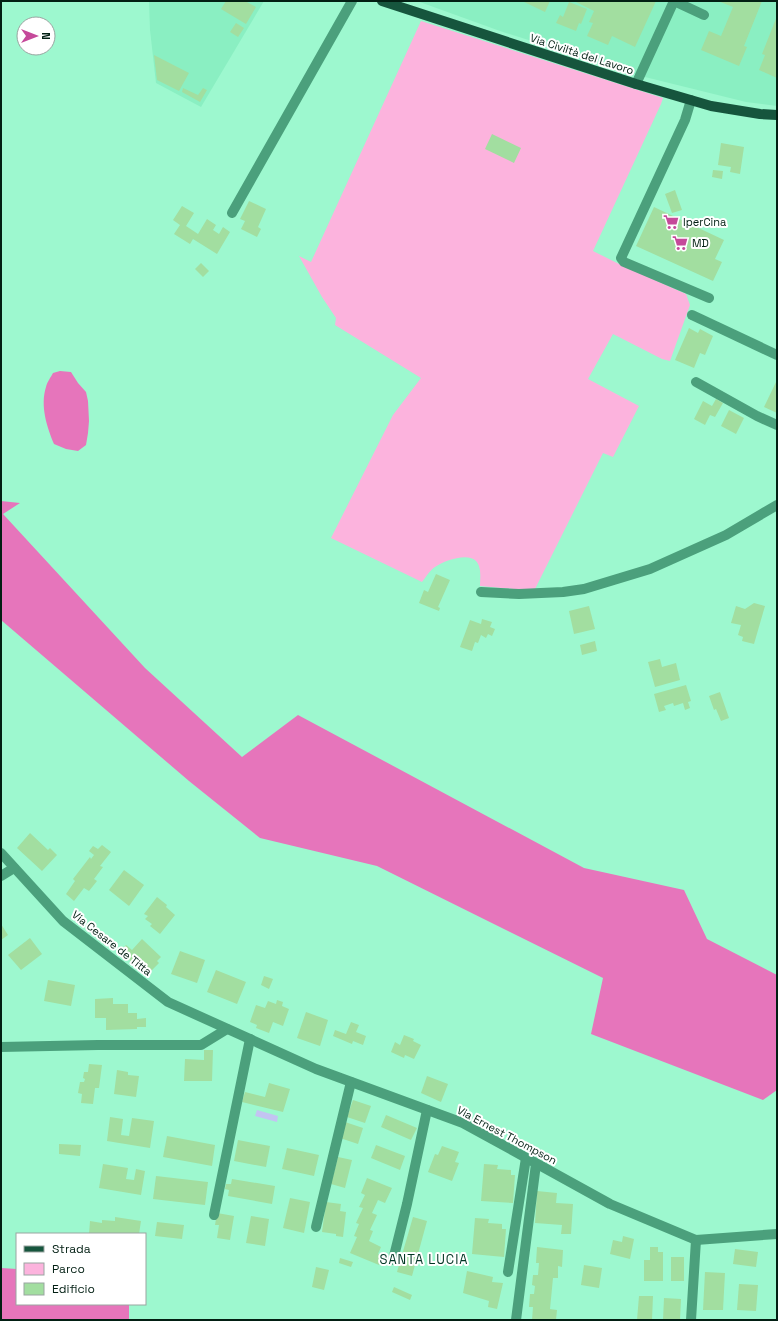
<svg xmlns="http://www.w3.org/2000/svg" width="778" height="1321" viewBox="0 0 778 1321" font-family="'Space Grotesk',sans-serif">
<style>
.built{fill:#8aefc2}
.green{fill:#fcb3dd}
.forest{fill:#e675bb}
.water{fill:#c3c4f2}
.building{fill:#a2dea0}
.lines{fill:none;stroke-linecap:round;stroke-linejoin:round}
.minor{stroke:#4ba07c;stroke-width:10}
.major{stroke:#16553d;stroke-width:10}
.labels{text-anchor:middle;stroke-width:4;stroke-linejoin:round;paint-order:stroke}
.street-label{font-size:11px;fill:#021f13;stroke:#fff}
.poi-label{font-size:11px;fill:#021f13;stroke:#fff;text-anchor:start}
.quarter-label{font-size:13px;letter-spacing:1px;fill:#003624;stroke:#fff}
</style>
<rect width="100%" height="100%" fill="#9df8cf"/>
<!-- built -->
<g class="built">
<polygon points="149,1 264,1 201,107 156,83 150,30"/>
<polygon points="417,1 777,1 777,106 746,102 645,77 500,31"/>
</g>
<!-- green -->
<path class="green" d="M421,21L663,98L661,104L593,251L621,265L686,294L690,305L670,361L662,359L613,334L588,379L639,406L613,457L603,453L534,591L480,586C480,578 482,568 476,561C468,552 443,561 435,567C430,570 426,577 422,582L331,538L393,415L421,378L335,325L336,318L322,297L299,256L311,262Z"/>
<!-- forest -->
<g class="forest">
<path d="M60,371L71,372L78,383L86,392L88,401L89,421L88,433L86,445L78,451L66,449L54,444C47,427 40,406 46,387C47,382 51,377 53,373Z"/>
<polygon points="1,501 20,503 3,514 145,668 242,757 298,715 584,868 684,890 707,939 777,975 777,1090 763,1100 591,1034 603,978 377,866 260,838 189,781 1,620"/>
<polygon points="1,1268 17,1269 17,1304 129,1304 129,1320 1,1320"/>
</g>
<!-- water -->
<polygon class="water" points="257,1110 278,1116 277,1122 255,1116"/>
<!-- building -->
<g class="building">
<polygon points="226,1 245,1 256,7 246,24 221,9"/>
<polygon points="522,1 550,1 545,12"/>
<polygon points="574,1 656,1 635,47 612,36 608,45 587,36 593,23 589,22 594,11"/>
<polygon points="718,1 762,1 744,46 747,47 739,66 701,50 709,31 721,36 733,7"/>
<polygon points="569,2 587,9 581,24 579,23 576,31 556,23 560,15 563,17"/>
<polygon points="777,16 777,78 759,70 765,55 762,54"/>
<polygon points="236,23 244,28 238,37 230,32"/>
<polygon points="154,55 189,73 179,91 157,80"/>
<polygon points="183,88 198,95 203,88 207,90 200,102 182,92"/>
<polygon points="492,134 521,148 514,163 485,149"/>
<polygon points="721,143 744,147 740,174 730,172 731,167 718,165"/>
<polygon points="713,170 723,171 722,179 712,177"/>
<polygon points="675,190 682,210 672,213 665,194"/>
<polygon points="249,201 266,209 258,227 261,229 257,237 241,229 245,221 240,219"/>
<polygon points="182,206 194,213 186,226 198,234 207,219 216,225 213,230 219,234 223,227 230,232 217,254 193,239 190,244 174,234 180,225 173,220"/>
<polygon points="654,207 724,240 715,259 722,262 713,281 636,246"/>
<polygon points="201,263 209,271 203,277 195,269"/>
<polygon points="689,328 698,333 700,329 713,336 705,355 700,353 694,368 675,360"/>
<polygon points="777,380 777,413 764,407"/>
<polygon points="716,399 723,403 715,417 710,415 705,425 694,419 703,401 712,406"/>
<polygon points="729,410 744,418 736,434 721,426"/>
<polygon points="436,574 450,580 438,607 440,608 439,611 419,603 424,590 428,592"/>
<polygon points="754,603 765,606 754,644 742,641 743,637 738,635 741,625 731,623 736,606 745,609"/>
<polygon points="589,606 595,629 574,634 569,611"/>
<polygon points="482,619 492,622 490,627 495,629 492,636 488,634 486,638 481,635 478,643 475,642 472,651 460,647 470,620 481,624"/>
<polygon points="595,641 597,651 582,655 580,645"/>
<polygon points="660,659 662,667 676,663 680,680 655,687 648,662"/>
<polygon points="686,685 691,701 688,702 690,708 685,710 683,703 674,706 673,703 664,706 666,710 659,712 654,694"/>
<polygon points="720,692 729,718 721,721 716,709 714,710 709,696"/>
<polygon points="30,833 48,850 50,848 57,855 42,871 17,848"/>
<polygon points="102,845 111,852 100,866 103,867 94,879 97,881 89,891 84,888 74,901 66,894 75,881 73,879 90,857 91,859 94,855 89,851 93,846 98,849"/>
<polygon points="124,870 144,885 129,906 109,890"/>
<polygon points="157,897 167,905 166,907 175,915 160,934 150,926 152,924 145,919 148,916 144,914"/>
<polygon points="1,924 8,935 1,940"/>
<polygon points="30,938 42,954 21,970 8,955"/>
<polygon points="142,939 161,957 157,961 159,963 146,976 120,951 126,945 132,950"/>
<polygon points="180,951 205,960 197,983 171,974"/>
<polygon points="216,970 246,982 237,1004 207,992"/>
<polygon points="264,976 273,979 269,989 261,985"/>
<polygon points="48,980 75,985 71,1006 44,1001"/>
<polygon points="113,998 113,1004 128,1004 128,1013 137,1013 137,1019 146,1018 146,1027 137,1027 137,1029 106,1030 106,1018 95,1018 95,999"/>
<polygon points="277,1000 283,1002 282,1006 289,1009 283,1026 273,1022 269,1033 256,1028 257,1025 250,1022 256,1005 265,1008 268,1001 276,1004"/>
<polygon points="306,1012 328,1020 320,1046 297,1038"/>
<polygon points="351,1022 359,1025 356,1032 366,1036 363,1045 353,1041 352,1044 333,1036 335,1030 346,1034"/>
<polygon points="404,1035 414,1039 413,1041 421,1045 414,1059 405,1055 404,1058 391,1052 395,1042 400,1045"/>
<polygon points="204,1050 213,1050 212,1081 184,1081 185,1059 204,1060"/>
<polygon points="89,1064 102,1065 99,1088 95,1088 93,1104 81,1103 82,1094 78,1093 80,1082 84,1082 85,1079 83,1078 84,1072 88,1072"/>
<polygon points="117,1070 128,1072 128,1075 139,1076 136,1097 114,1094"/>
<polygon points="427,1076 448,1084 441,1102 421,1093"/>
<polygon points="269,1083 290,1089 283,1112 242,1102 245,1092 265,1097"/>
<polygon points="353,1100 371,1106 365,1123 347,1117"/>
<polygon points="386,1115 417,1128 411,1140 381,1127"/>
<polygon points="110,1117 123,1119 121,1135 129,1136 132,1118 154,1121 150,1148 107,1141"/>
<polygon points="345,1122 363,1128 358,1144 340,1138"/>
<polygon points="167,1136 215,1145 212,1166 163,1157"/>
<polygon points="238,1140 270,1146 266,1167 234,1161"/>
<polygon points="59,1144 81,1145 80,1156 59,1154"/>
<polygon points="376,1145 405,1156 400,1170 371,1158"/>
<polygon points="442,1146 459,1152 455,1162 459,1163 452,1181 428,1172 435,1154 438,1155"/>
<polygon points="287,1148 319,1155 314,1176 282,1169"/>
<polygon points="338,1157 352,1160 345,1188 331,1184"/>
<polygon points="103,1164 128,1168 126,1179 134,1180 136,1169 145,1171 141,1195 99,1188"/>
<polygon points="484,1164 498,1165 497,1169 511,1170 511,1175 515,1175 513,1203 481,1201"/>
<polygon points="156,1176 208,1182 205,1205 153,1199"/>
<polygon points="367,1178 392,1188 385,1203 378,1200 372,1213 377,1215 370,1230 373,1231 369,1241 381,1247 378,1254 383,1256 379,1265 350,1253 357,1237 354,1236 359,1224 356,1223 363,1208 359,1207 365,1195 361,1193"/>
<polygon points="232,1179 275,1186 272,1204 228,1196 229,1190 225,1189 226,1184 231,1184"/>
<polygon points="537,1191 557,1193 556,1203 573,1204 571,1234 561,1234 562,1225 535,1223"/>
<polygon points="290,1198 310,1202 304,1233 283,1228"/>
<polygon points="326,1202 341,1204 340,1211 346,1212 343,1237 336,1236 336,1234 322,1232"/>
<polygon points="217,1213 234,1216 230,1240 217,1238 219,1225 215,1225"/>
<polygon points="251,1216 269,1219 265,1246 246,1243"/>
<polygon points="115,1217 141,1221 139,1234 89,1234 90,1221 102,1223 102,1220 115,1221"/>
<polygon points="413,1217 427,1221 412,1276 397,1272"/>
<polygon points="475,1218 489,1219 488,1223 502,1224 502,1229 506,1229 504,1257 472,1254"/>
<polygon points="157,1222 184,1225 182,1239 155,1236"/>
<polygon points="623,1236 634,1239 630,1259 610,1254 613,1240 622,1242"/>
<polygon points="537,1247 563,1250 562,1267 558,1266 558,1278 553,1278 550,1309 557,1310 556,1320 532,1320 533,1307 529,1307 530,1294 534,1294 535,1286 532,1285 533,1275 538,1275 539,1263 536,1263"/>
<polygon points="650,1247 658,1247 658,1252 663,1252 663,1281 644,1281 644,1260 650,1260"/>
<polygon points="735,1249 758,1252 756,1267 733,1264"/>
<rect x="671" y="1257" width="13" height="24"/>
<polygon points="340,1258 353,1262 351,1267 339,1263"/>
<polygon points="584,1265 602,1268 599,1288 581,1285"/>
<polygon points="316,1267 329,1270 324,1290 312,1287"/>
<polygon points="467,1271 493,1277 492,1282 503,1283 497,1309 488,1307 489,1301 463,1293"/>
<polygon points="705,1272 725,1273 723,1310 703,1310"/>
<polygon points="739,1284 758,1285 756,1311 737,1310"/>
<polygon points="394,1287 412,1295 410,1300 392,1292"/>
<polygon points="639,1296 653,1296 652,1320 637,1320"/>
<polygon points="664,1298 681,1299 680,1320 663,1320"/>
</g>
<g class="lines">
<!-- minor -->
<g class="minor">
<polyline points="636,84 674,1 704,15"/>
<polyline points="691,100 685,120 621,258 624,262 709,298"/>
<polyline points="232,213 352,1"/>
<polyline points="692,315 777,355"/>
<polyline points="696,382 757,416 777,425"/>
<polyline points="481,592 519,594 563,592 584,589 650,569 726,535 777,505"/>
<polyline points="1,853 63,921 168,1002 316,1069 463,1123 610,1204 696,1240 777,1234"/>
<polyline points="1,876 14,868"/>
<polyline points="1,1047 98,1045 201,1045 227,1029"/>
<polyline points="214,1215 250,1039"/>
<polyline points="316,1227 351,1082"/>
<polyline points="393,1260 407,1204 427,1110"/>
<polyline points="508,1272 526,1158"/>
<polyline points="516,1320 536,1164"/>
<polyline points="691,1320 696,1240"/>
</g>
<!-- major -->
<polyline class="major" points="382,1 636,84 711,106 760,114 777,115"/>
</g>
<!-- icons -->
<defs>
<symbol id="supermarket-bare" viewBox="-9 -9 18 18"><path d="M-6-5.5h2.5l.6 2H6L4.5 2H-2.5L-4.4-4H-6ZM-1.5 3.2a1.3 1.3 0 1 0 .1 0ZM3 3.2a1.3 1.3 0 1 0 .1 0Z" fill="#c5499a" stroke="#fff" stroke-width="2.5" paint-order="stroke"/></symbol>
</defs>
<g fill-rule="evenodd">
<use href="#supermarket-bare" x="660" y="211" width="22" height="22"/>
<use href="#supermarket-bare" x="669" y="232" width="22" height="22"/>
</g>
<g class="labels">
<!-- street labels -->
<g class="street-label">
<text transform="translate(582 54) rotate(18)" y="4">Via Civiltà del Lavoro</text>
<text transform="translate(112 943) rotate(38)" y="4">Via Cesare de Titta</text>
<text transform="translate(507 1135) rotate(28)" y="4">Via Ernest Thompson</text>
</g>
<!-- poi labels -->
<g class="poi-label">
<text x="683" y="226">IperCina</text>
<text x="692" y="247">MD</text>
</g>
<!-- quarter labels -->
<g class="quarter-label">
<text x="424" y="1264">SANTA LUCIA</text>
</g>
</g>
<!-- border -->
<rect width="778" height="1321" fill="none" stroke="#021f13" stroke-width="4"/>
<!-- legend -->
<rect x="16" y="1233" width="130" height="72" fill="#ffffff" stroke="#9aa5a1"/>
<rect x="24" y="1246" width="20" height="6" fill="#16553d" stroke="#9aa5a1"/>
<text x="52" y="1253" font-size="12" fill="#021f13">Strada</text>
<rect x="24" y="1263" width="20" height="12" fill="#fcb3dd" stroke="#9aa5a1"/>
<text x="52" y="1273" font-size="12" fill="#021f13">Parco</text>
<rect x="24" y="1283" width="20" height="12" fill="#a2dea0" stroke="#9aa5a1"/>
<text x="52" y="1293" font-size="12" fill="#021f13">Edificio</text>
<!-- north arrow -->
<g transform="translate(36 36) rotate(90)"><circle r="19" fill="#ffffff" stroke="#9aa5a1"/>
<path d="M0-3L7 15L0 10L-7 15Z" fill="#c5499a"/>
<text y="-6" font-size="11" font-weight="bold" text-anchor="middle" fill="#021f13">N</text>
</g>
</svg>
